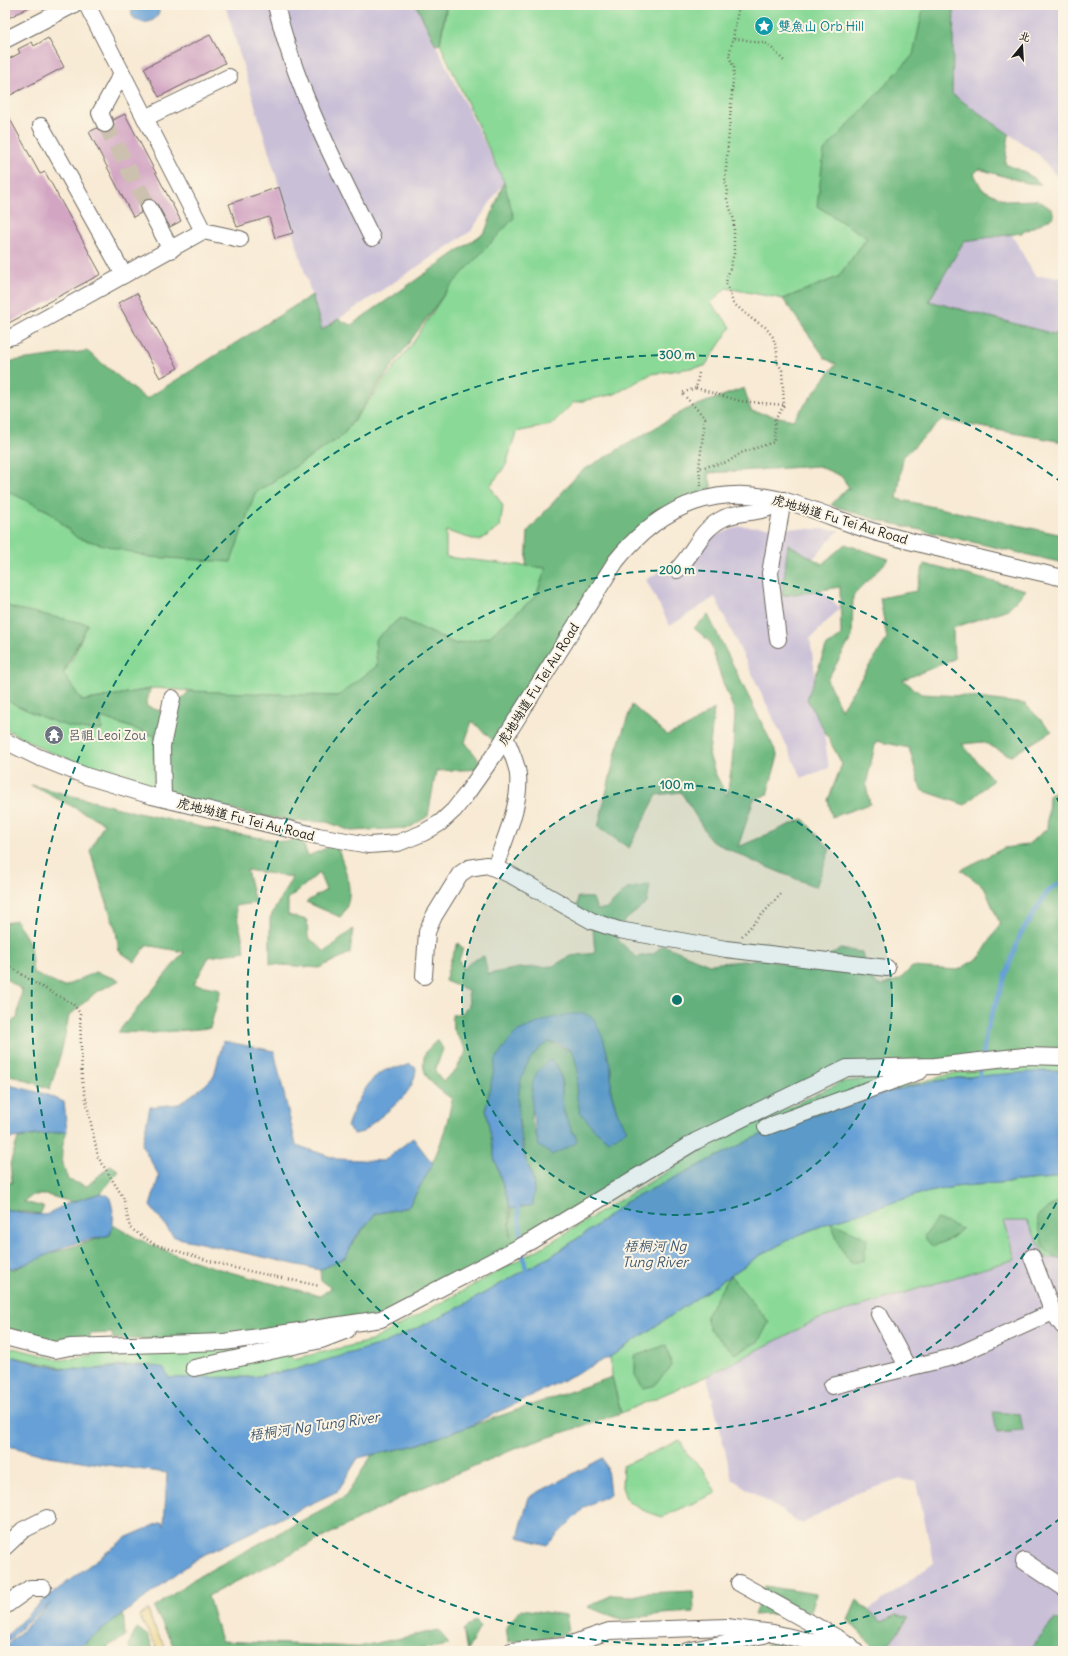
<svg xmlns="http://www.w3.org/2000/svg" width="1068" height="1656" viewBox="0 0 1068 1656" font-family="Delius,'LXGW WenKai TC',sans-serif">
<style>
.industrial{fill:#c9bfd7}
.green{fill:#8ad997;stroke:#537a5a}
.forest{fill:#6fb980;stroke:#466a4e;fill-rule:evenodd}
.sand{fill:#eeda9e;stroke:#857b5d}
.water{fill:#66a0d6;stroke:#415e79}
.lines{fill:none;stroke-linecap:round;stroke-linejoin:round}
.stream{stroke:#66a0d6;stroke-width:4.5}
.building{fill:#d2a5c3}
.minor-tunnel{stroke:#ccc1af;stroke-width:16;stroke-dasharray:16 8;stroke-linecap:butt}
.minor-casing{stroke:#69645c;stroke-width:18}
.path{stroke:#69645c;stroke-width:2.5;stroke-dasharray:1 3;stroke-linecap:butt}
.minor{stroke:#fff;stroke-width:16}
.ring{fill:none;stroke:#0f766e;stroke-width:2;stroke-dasharray:7 5}
.labels{text-anchor:middle;stroke-width:4;stroke-linejoin:round;paint-order:stroke}
.culture-label{font-size:13px;fill:#0d838f;stroke:#fcf5e5;text-anchor:start}
.street-label{font-size:13px;fill:#1c1c1c;stroke:#fcf5e5}
.worship-label{font-size:13px;fill:#5b616d;stroke:#fcf5e5;text-anchor:start}
.water-label{font-size:14px;font-style:italic;fill:#3d5770;stroke:#fcf5e5}
.centre{fill:#0f766e;stroke:#fcf5e5;stroke-width:2}
.ring-label{font-size:12px;text-anchor:middle;font-weight:bold;fill:#0f766e;stroke:#fcf5e5;stroke-width:4;stroke-linejoin:round;paint-order:stroke}
</style>
<rect width="100%" height="100%" fill="#fcf5e5"/>
<filter id="ink" filterUnits="userSpaceOnUse"><feTurbulence type="fractalNoise" baseFrequency=".025" numOctaves="2"/><feDisplacementMap in="SourceGraphic" scale="8" xChannelSelector="R" yChannelSelector="G"/><feConvolveMatrix kernelMatrix="1 2 1 2 8 2 1 2 1" color-interpolation-filters="sRGB"/></filter>
<filter id="wash" filterUnits="userSpaceOnUse"><feTurbulence type="fractalNoise" baseFrequency=".012" numOctaves="4" result="noise"/><feDisplacementMap in="SourceGraphic" scale="16" xChannelSelector="R" yChannelSelector="G"/><feGaussianBlur stdDeviation="0.9" result="paint"/><feColorMatrix in="noise" values="0 0 0 0 0 0 0 0 0 0 0 0 0 0 0 0 0 1.4 0 .05"/><feComposite in="paint" operator="in"/></filter>
<g filter="url(#wash)">
<rect width="100%" height="100%" fill="#f8ead4"/>
<!-- industrial -->
<g class="industrial">
<polygon points="225,5 426,5 427,27 504,182 471,231 322,330"/>
<polygon points="954,5 1063,5 1063,184 1039,155 952,94"/>
<polygon points="1011,233 1035,276 1063,277 1063,331 1055,334 965,313 892,289 964,241"/>
<polygon points="740,526 839,530 802,571 840,608 810,639 829,768 802,778 715,597 670,626 646,580 710,538"/>
<polygon points="1003,1221 1027,1221 1046,1258 1063,1258 1063,1650 892,1651 856,1619 934,1563 916,1482 901,1479 851,1495 802,1524 732,1479 707,1376 825,1315 1015,1259"/>
</g>
<!-- green -->
<g class="green">
<polygon points="447,5 928,5 917,58 817,206 867,238 838,277 783,299 726,288 711,303 731,327 705,366 651,374 615,394 573,403 551,425 516,432 506,465 490,486 503,506 500,527 479,541 446,531 446,557 546,568 536,596 489,637 456,644 400,618 375,640 377,666 338,696 237,695 156,688 82,701 63,674 71,661 88,624 21,613 5,604 5,490 50,512 77,538 255,493 342,436 412,344 447,290 512,216 504,182 440,44"/>
<polygon points="5,700 101,717 155,736 154,789 47,751 5,729"/>
<polygon points="1048,1065 1063,1066 1063,1071 964,1077 930,1082 882,1093 780,1125 626,1202 593,1228 550,1257 525,1270 451,1312 385,1343 293,1370 252,1377 169,1378 152,1365 117,1366 95,1369 69,1369 5,1355 5,1346 61,1360 97,1354 282,1345 293,1359 371,1341 539,1249 713,1144 842,1082 903,1075 906,1086 955,1073"/>
<polygon points="1063,1177 1063,1258 1046,1258 1027,1221 1004,1221 1015,1259 816,1320 707,1376 621,1413 612,1377 610,1357 759,1256 796,1236 831,1222 920,1194 954,1187"/>
<polygon points="680,1440 687,1454 703,1469 716,1493 662,1517 642,1510 627,1501 622,1487 623,1466"/>
</g>
<!-- forest -->
<g class="forest">
<polygon points="416,5 446,5 440,44 436,45"/>
<path d="M924,5H954L952,94L1009,134L1005,164L1025,172L1041,184L1027,183L979,169L974,174L982,189L1007,201L1037,200L1052,209L1054,217L1021,233L964,241L929,301L1054,334L1063,331V442L942,420L903,457L897,499L1063,535V563L877,520L831,505L847,488L850,489L841,476L818,466L708,473L714,496L620,545L504,751L472,721L465,742L486,769L436,771L428,816L409,828L351,831L327,822L295,821L256,815L170,795L154,759L155,736L101,717L102,730C67,732 36,714 5,700V604L13,608L88,624L63,673L82,701L150,689L146,706L168,714L189,691L338,696L377,666L375,640L400,618L456,644L489,637L536,596L546,568L526,566L528,531L580,472L687,409L744,388L751,411L793,420L836,364L826,359L783,299L838,277L867,238L817,206L824,151L913,55Z"/>
<polygon points="504,182 514,218 447,290 342,436 255,493 231,562 149,557 77,538 50,512 5,490 5,362 87,351 146,399 312,295 322,330 338,319 351,325 485,232"/>
<polygon points="788,544 822,564 845,544 889,559 853,596 852,637 827,680 841,709 887,639 880,598 916,591 924,564 1026,590 1008,609 953,628 954,659 903,680 921,694 963,696 1025,704 1052,731 1011,756 983,742 962,744 993,780 965,805 921,790 909,748 876,741 866,785 870,804 832,817 828,800 842,764 807,699 826,647 841,636 840,587 782,596"/>
<polygon points="708,615 778,756 767,795 754,799 738,847 803,819 830,849 816,887 757,863 711,841 681,792 657,795 629,848 598,827 617,748 632,705 667,735 685,728 714,709 709,754 715,773 727,796 732,764 735,713 722,680 710,642 694,628"/>
<path d="M31,785L134,812L224,832L287,842L300,836L308,856L336,844C344,867 359,897 340,917L306,902L326,890L319,873L288,899V915L307,920L308,937L325,952L353,929L350,953L319,968L270,964V918L292,877L247,870L255,903L235,906L245,951L209,957L194,984L221,989L210,1028L152,1033L118,1032L184,952L146,945L135,962L119,951L116,931L90,851L104,823Z"/>
<path d="M1062,787L1063,1058L847,1068L381,1319L237,1340L113,1339L112,1333L90,1334V1339L56,1344L5,1327V1269H15L39,1257L110,1235L113,1225C173,1262 252,1277 320,1296L331,1288L321,1281L320,1270L344,1254L375,1214L408,1207C431,1169 444,1143 452,1099C436,1087 418,1077 425,1054C427,1049 434,1043 438,1040L443,1049L435,1071L443,1081L455,1071L467,1051L453,1028L452,1015L462,1013L469,1006L468,990L445,981L451,959L458,943L463,949L459,960L463,969L472,961L484,956L488,974L519,968L553,966L570,956L595,953L593,930L577,907L578,897L593,898L597,910L607,908L627,889L650,884L647,903L623,922L618,940L636,957L653,954L663,945L709,964L766,959L792,966L810,965L841,949L862,952L868,978L881,986L900,979L912,967L958,970L980,957L1000,924L984,887L961,870L1004,848L1027,845L1047,829L1049,796ZM518,1031L604,1041L611,1069V1091L617,1112L573,1052L549,1042L536,1047L519,1079L518,1115L533,1202L511,1209L510,1238L509,1203ZM553,1061C569,1078 558,1094 565,1114C567,1122 572,1129 576,1137L539,1146L531,1120L537,1073Z"/>
<polygon points="16,920 30,944 33,973 64,987 95,972 120,980 95,993 69,1016 62,1049 50,1089 5,1073 5,1023 17,1019 22,990 5,978 5,923"/>
<path d="M67,1131C59,1154 61,1158 68,1180L87,1186L111,1165L119,1171L101,1193L72,1202L47,1195H33L24,1202L44,1207L40,1214L5,1209V1181L12,1183L10,1164L18,1138Z"/>
<polygon points="1063,1198 1063,1258 1055,1258 1043,1247 1037,1216"/>
<polygon points="937,1219 962,1229 953,1237 933,1247 924,1237"/>
<polygon points="831,1222 867,1238 864,1260 851,1263 840,1247"/>
<polygon points="730,1275 769,1322 759,1341 735,1354 710,1330 706,1316"/>
<polygon points="666,1345 672,1366 653,1386 643,1388 635,1375 635,1356"/>
<polygon points="612,1377 621,1413 517,1448 410,1493 208,1596 221,1641 358,1647 439,1630 449,1645 410,1651 176,1651 154,1608 194,1579 345,1497 372,1455 416,1445"/>
<polygon points="993,1412 1020,1414 1023,1431 997,1433"/>
<polygon points="765,1586 816,1594 811,1612 754,1615"/>
<polygon points="693,1591 694,1612 661,1614 624,1620 587,1607 612,1595 634,1596 645,1593"/>
<polygon points="857,1600 881,1622 896,1615 909,1618 883,1651 877,1651 848,1620"/>
<polygon points="123,1607 125,1637 108,1646 108,1651 82,1651 93,1628"/>
<polygon points="521,1609 566,1615 569,1631 558,1636 508,1642 506,1627"/>
<polygon points="1055,1619 1063,1623 1063,1651 1028,1651"/>
<polygon points="476,1620 480,1627 467,1651 463,1630"/>
<polygon points="137,1628 147,1635 154,1651 130,1651 129,1644"/>
<polygon points="773,1641 787,1647 791,1651 759,1651"/>
</g>
<!-- sand -->
<polygon class="sand" points="148,1609 152,1623 167,1651 159,1651 139,1616"/>
<!-- water -->
<g class="water">
<path d="M131,5H159C162,22 142,28 132,16Z"/>
<path d="M571,1014H586L594,1019L604,1041L611,1069V1092L617,1112L627,1130L608,1141L594,1129L580,1112L576,1094L578,1071L573,1052L559,1044L549,1042C511,1063 515,1117 524,1154C526,1163 531,1171 533,1180C535,1188 533,1197 533,1205L511,1209L495,1161L486,1108L496,1059L511,1038L518,1031L548,1019Z"/>
<polygon points="223,1041 274,1051 296,1145 337,1159 383,1161 413,1138 433,1164 408,1207 375,1214 356,1237 346,1257 320,1270 174,1237 150,1206 159,1176 142,1145 150,1107 179,1104 204,1086 214,1076"/>
<path d="M548,1061H553C567,1079 559,1092 564,1113C567,1122 572,1131 577,1139L576,1143L552,1155L539,1146C535,1127 526,1090 537,1072C540,1068 545,1065 548,1061Z"/>
<path d="M409,1064L416,1068C415,1098 381,1113 363,1132L354,1134L347,1127C351,1113 367,1079 382,1072C390,1067 400,1069 409,1064Z"/>
<path d="M1044,1071H1063V1177L954,1187L920,1194L831,1222L796,1236L759,1256L610,1357L468,1427L416,1445L358,1458L338,1491L199,1557L74,1651H5V1647L51,1603L27,1622L5,1644V1637L41,1602L127,1537L162,1522L164,1526L167,1473L100,1464L43,1455L5,1445V1355C26,1360 47,1367 69,1369C101,1373 133,1360 164,1368L169,1378L252,1377L293,1370L385,1343L451,1312L525,1270L550,1257L593,1228L626,1202L780,1125L882,1093L930,1082L964,1077Z"/>
<polygon points="5,1084 45,1094 64,1102 67,1131 5,1139"/>
<path d="M101,1193L109,1196C114,1209 115,1222 110,1235C100,1238 90,1239 80,1242C58,1247 25,1269 5,1269V1209L29,1214L46,1215L66,1204Z"/>
<polygon points="603,1458 607,1468 610,1494 585,1507 547,1545 518,1537 529,1497"/>
</g>
<g class="lines">
<!-- stream -->
<g class="stream">
<polyline points="983,1057 986,1031 1020,935 1048,891 1063,881"/>
<polyline points="979,1081 981,1064"/>
<polyline points="517,1202 522,1242"/>
<polyline points="522,1249 527,1275"/>
</g>
</g>
<g id="blocks">
<!-- building -->
<g class="building">
<polygon points="5,5 33,5 5,20"/>
<polygon points="210,35 225,63 159,97 144,68"/>
<polygon points="48,38 64,67 5,98 5,61 20,53 18,49 32,42 34,46"/>
<polygon points="5,110 40,174 45,172 101,274 5,325"/>
<polygon points="125,114 181,221 170,227 157,204 150,199 141,203 140,208 141,213 133,217 89,132 97,128 104,133 109,132 114,125 113,120"/>
<polygon points="279,187 293,233 275,238 269,217 237,227 229,204"/>
<polygon points="137,293 178,368 160,378 118,303"/>
</g>
</g>
</g>
<g filter="url(#ink)">
<use href="#blocks" fill-opacity="0" stroke="#69645c" stroke-width="1"/>
<g class="lines">
<!-- minor-tunnel -->
<polyline class="minor-tunnel" points="105,124 149,208"/>
<defs>
<g id="minor">
<polyline points="87,5 203,231 240,239"/>
<path d="M276,5C295,87 335,163 372,238"/>
<polyline points="5,40 73,5"/>
<polyline points="145,118 229,77"/>
<polyline points="105,124 100,113 122,73"/>
<polyline points="41,126 124,275"/>
<polyline points="149,208 171,250"/>
<polyline points="5,338 14,336 203,231"/>
<path d="M677,570C695,552 699,530 724,518C744,509 762,516 783,500"/>
<polyline points="778,639 770,573 783,500"/>
<path d="M5,741L38,757L86,776L152,796L318,836L369,845L398,843L423,833L440,823L454,810L465,796L494,755L616,561C663,503 720,481 792,503C820,511 847,524 875,532C937,549 1000,563 1063,578"/>
<polyline points="163,798 162,746 172,698"/>
<path d="M495,868C504,839 521,806 518,775C517,763 510,749 505,737"/>
<polyline points="424,976 427,932 434,916 460,874 469,868 487,865 511,875 592,921 619,930 726,949 887,968"/>
<polyline points="766,1127 920,1071"/>
<polyline points="1032,1257 1053,1312 1063,1326"/>
<polyline points="879,1314 908,1368"/>
<polyline points="5,1337 55,1350 70,1347 224,1342 381,1319 531,1241 696,1141 847,1068 935,1066 1024,1056 1063,1057"/>
<polyline points="194,1368 321,1340 347,1330"/>
<polyline points="832,1386 953,1357 1053,1312"/>
<polyline points="5,1547 23,1530 47,1518"/>
<polyline points="1024,1561 1063,1587"/>
<polyline points="739,1583 850,1645 855,1651"/>
<polyline points="5,1606 30,1588 43,1588"/>
<polyline points="511,1651 565,1646 609,1631 727,1627 773,1633 821,1644 842,1651"/>
<polyline points="687,1651 764,1635"/>
</g>
</defs>
<!-- minor casing -->
<use href="#minor" class="minor-casing"/>
<!-- path -->
<g class="path">
<polyline points="733,39 739,5"/>
<polyline points="699,373 696,388 682,393 705,418 699,468"/>
<polyline points="696,388 740,401 784,405"/>
<polyline points="701,486 699,468 728,462 741,453 774,442 775,420 784,405 782,370 777,362 777,351 773,337 765,327 752,319 733,303 726,282 734,254 734,220 727,199 728,190 725,182 734,68 729,56 733,39 741,39 768,44 784,61"/>
<polyline points="742,936 781,894"/>
<polyline points="5,963 38,985 72,1003 80,1013 82,1080 98,1157 123,1197 130,1228 154,1244 230,1267 320,1286"/>
</g>
<!-- minor -->
<use href="#minor" class="minor"/>
</g>
</g>
<!-- distance rings -->
<circle cx="677" cy="1000" r="215" fill="#0f766e" fill-opacity=".12"/>
<g class="ring">
<circle cx="677" cy="1000" r="215"/>
<path d="M1062 1192A430 430 0 1 1 1062 808"/>
<path d="M1061 1518A645 645 0 1 1 1061 482"/>
</g>
<!-- icons -->
<defs>
<symbol id="sight-disc" viewBox="-11 -11 22 22"><circle r="9.5" fill="#0f9aa8" stroke="#fcf5e5"/><path d="M0-6L1.8-2.2L6-1.7L2.9 1.2L3.7 5.4L0 3.3L-3.7 5.4L-2.9 1.2L-6-1.7L-1.8-2.2Z" fill="#fff"/></symbol>
<symbol id="temple-disc" viewBox="-11 -11 22 22"><circle r="9.5" fill="#6b7280" stroke="#fcf5e5"/><path d="M0-6L5-2H3V0L6.5 2.5H4V6H1.5V3h-3V6H-4V2.5H-6.5L-3 0V-2H-5Z" fill="#fff"/></symbol>
</defs>
<g fill-rule="evenodd">
<use href="#sight-disc" x="753" y="15" width="22" height="22"/>
<use href="#temple-disc" x="43" y="724" width="22" height="22"/>
</g>
<g class="labels">
<!-- culture labels -->
<g class="culture-label">
<text x="778" y="31">雙魚山 Orb Hill</text>
</g>
<!-- street labels -->
<g class="street-label">
<text transform="translate(840 519) rotate(17)" y="5">虎地坳道 Fu Tei Au Road</text>
<text transform="translate(538 684) rotate(-58)" y="5">虎地坳道 Fu Tei Au Road</text>
<text transform="translate(246 819) rotate(14)" y="5">虎地坳道 Fu Tei Au Road</text>
</g>
<!-- worship labels -->
<g class="worship-label">
<text x="68" y="740">呂祖 Leoi Zou</text>
</g>
<!-- water labels -->
<g class="water-label">
<text x="655" y="1251">梧桐河 Ng<tspan x="655" dy="16">Tung River</tspan></text>
<text transform="translate(314 1426) rotate(-8)" y="5">梧桐河 Ng Tung River</text>
</g>
</g>
<circle cx="677" cy="1000" r="6" class="centre"/>
<g class="ring-label">
<text x="677" y="359">300 m</text>
<text x="677" y="574">200 m</text>
<text x="677" y="789">100 m</text>
</g>
<!-- margin -->
<rect width="1068" height="1656" fill="none" stroke="#fcf5e5" stroke-width="20"/>
<!-- north arrow -->
<g transform="translate(1022 46) rotate(18)" stroke="#fcf5e5" stroke-width="3" paint-order="stroke">
<path d="M0-3L7 15L0 10L-7 15Z" fill="#1c1c1c"/>
<text y="-6" font-size="11" font-weight="bold" text-anchor="middle" fill="#1c1c1c">北</text>
</g>
</svg>
